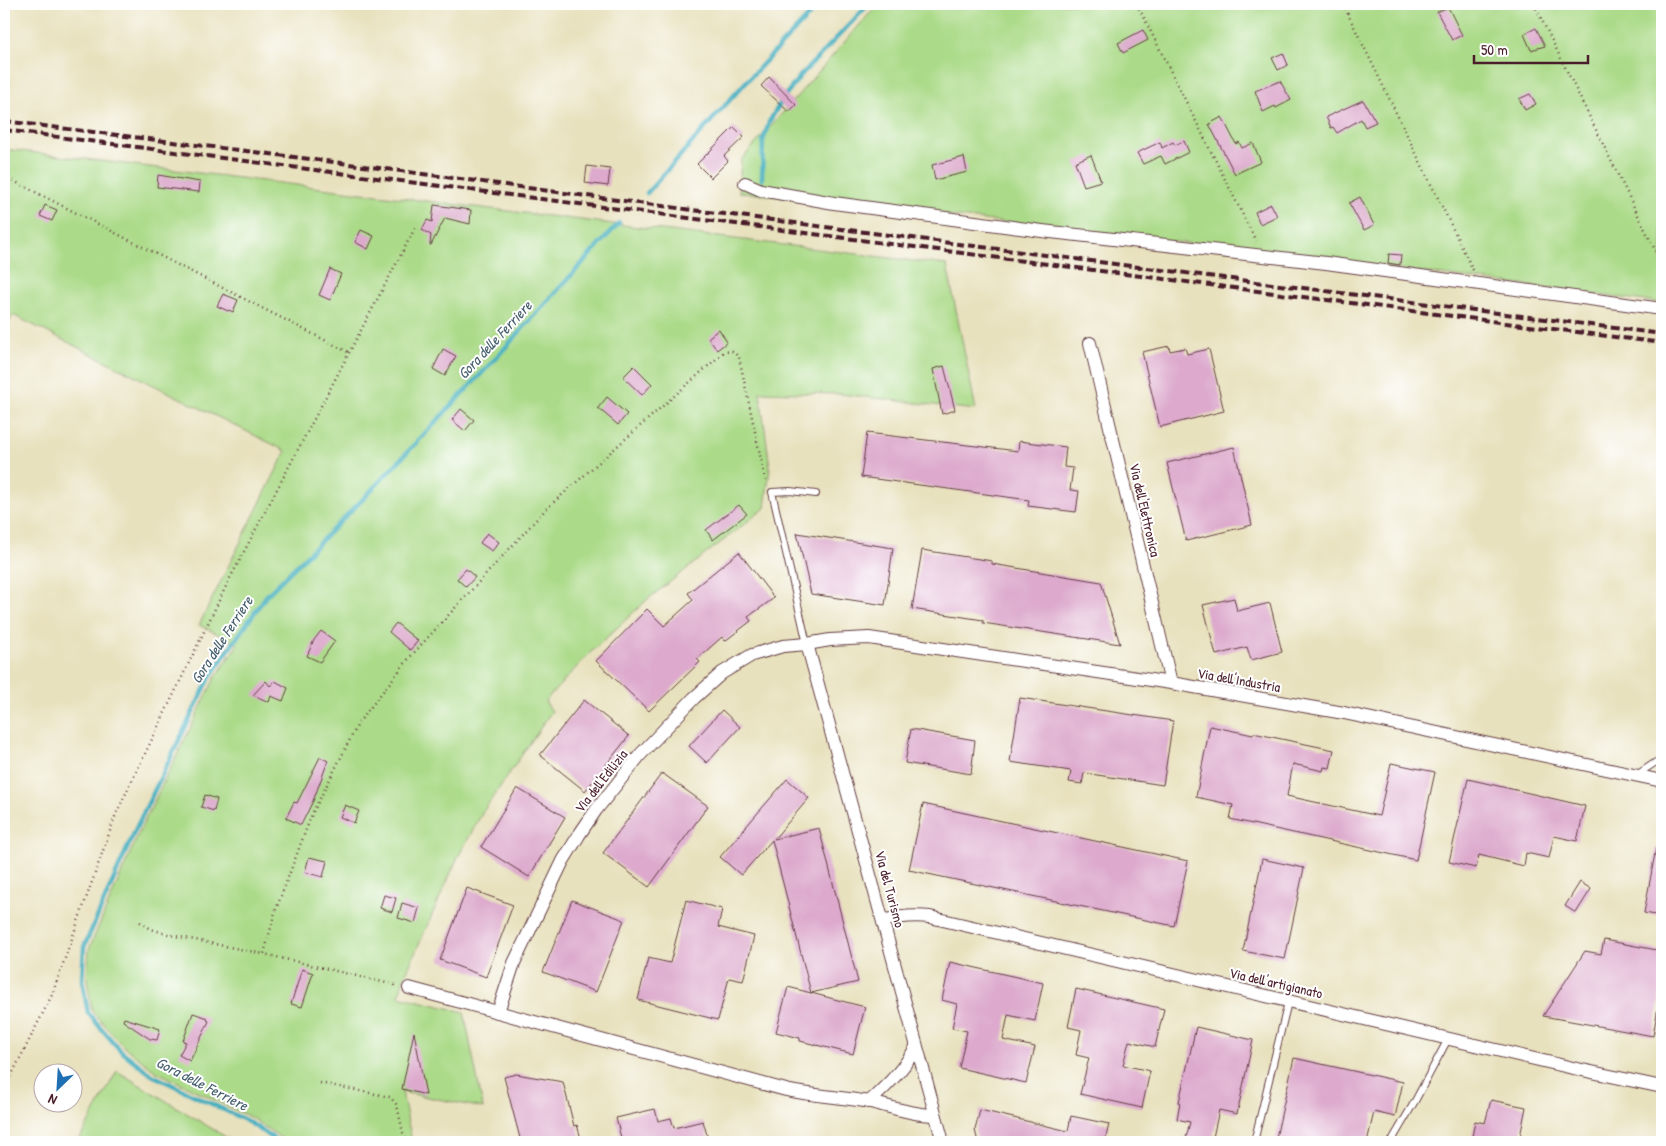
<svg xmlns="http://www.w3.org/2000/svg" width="1666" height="1146" viewBox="0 0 1666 1146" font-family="'Patrick Hand',sans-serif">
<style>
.green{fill:#abda88;stroke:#7a7c5a}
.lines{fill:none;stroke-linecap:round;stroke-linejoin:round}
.stream{stroke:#43afc0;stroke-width:4.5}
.building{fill:#ddaacd}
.service-casing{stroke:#623c41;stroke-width:8}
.minor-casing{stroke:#623c41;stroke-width:14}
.path{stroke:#623c41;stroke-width:2.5;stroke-dasharray:1 4;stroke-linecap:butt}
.service{stroke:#fff;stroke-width:6}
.minor{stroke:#fff;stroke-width:12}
.rail{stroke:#4a1f2b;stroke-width:4;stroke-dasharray:8 4;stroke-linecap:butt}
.labels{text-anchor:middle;stroke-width:4;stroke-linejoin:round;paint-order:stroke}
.street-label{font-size:14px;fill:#4a1f2b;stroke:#fff}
.water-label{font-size:15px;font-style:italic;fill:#47606e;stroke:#fff}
</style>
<rect width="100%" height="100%" fill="#fff"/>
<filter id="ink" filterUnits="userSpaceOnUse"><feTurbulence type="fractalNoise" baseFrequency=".02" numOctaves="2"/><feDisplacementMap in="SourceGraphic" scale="10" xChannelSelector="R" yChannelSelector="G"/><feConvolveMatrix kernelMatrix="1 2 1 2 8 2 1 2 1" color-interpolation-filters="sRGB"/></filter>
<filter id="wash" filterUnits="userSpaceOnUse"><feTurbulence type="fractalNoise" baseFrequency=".0096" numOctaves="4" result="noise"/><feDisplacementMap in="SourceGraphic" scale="20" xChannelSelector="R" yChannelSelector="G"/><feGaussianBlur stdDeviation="1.12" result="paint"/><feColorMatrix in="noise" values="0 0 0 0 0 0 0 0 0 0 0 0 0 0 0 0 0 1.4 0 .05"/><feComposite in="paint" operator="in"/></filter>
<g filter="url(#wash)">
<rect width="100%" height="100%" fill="#e8e1bd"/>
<!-- green -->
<g class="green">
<polygon points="878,4 1662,4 1662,303 1246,250 739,192 741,160"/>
<polygon points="4,149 947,265 976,410 840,394 760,392 770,467 765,508 648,599 590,653 545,701 552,711 484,810 457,859 404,978 399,996 464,1012 483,1108 402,1092 412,1142 287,1142 250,1117 155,1071 123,1046 92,1011 87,979 89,949 141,828 215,678 238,644 199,625 286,451 13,315 4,332"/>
<polygon points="117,1071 234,1142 78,1142"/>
</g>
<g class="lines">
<!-- stream -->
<g class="stream">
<polyline points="762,180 763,141 769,122 784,97 801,75 869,4"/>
<polyline points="647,193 745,83 820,4"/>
<polyline points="279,1142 247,1121 152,1075 120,1050 88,1013 82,980 84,947 137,826 211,675 266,596 363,499 483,372 619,223"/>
</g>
</g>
<g id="blocks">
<!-- building -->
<g class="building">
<polygon points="1448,7 1462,35 1452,40 1437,12"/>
<polygon points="1536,28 1545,46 1531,50 1524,34"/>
<polygon points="1143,30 1148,40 1123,53 1118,43"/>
<polygon points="1283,53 1288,65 1278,70 1272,58"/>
<polygon points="769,77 796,105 789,112 761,86"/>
<polygon points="1280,81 1291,100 1276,108 1275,106 1263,112 1255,91"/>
<polygon points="1530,94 1536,104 1525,110 1519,99"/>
<polygon points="1363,100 1376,122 1365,127 1361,119 1337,133 1333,127 1331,128 1326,117"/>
<polygon points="1222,117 1236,144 1239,142 1242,148 1253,143 1261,162 1235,174 1209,124"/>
<polygon points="734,127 744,137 724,156 728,161 711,178 697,164"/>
<polygon points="1184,141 1189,152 1165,164 1161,156 1143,164 1137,153 1160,142 1162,148 1173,142 1175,145"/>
<polygon points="1091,155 1101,181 1084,186 1075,162"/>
<polygon points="964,157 967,172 935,180 932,165"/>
<polygon points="587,166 610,169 608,186 585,183"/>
<polygon points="158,175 200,182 199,192 157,187"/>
<polygon points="1360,197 1374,225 1364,230 1349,203"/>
<polygon points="1271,204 1277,216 1260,224 1255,212"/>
<polygon points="45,205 57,210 52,221 40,216"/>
<polygon points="434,205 471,210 470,224 445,218 431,245 430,245 431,235 422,230 427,220 432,222"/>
<polygon points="361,230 374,236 368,249 355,242"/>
<polygon points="1389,254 1401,255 1400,265 1388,263"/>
<polygon points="330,269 341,274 330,300 319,295"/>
<polygon points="223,294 238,300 233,312 229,310 228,311 217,306"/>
<polygon points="719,329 727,342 717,350 708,338"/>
<polygon points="1169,346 1170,351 1185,348 1187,354 1209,349 1224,411 1160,427 1142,352"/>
<polygon points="443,349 456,356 445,376 433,369"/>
<polygon points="634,366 652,384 642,395 623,377"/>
<polygon points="944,366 955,410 942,414 933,369"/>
<polygon points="607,397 627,414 618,425 598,408"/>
<polygon points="461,409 474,420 465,431 452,420"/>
<polygon points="867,433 1018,451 1019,441 1066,447 1064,467 1073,468 1070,490 1079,491 1076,512 1028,506 1029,500 861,477"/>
<polygon points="1234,447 1252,525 1186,541 1167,463"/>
<polygon points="739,505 747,514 713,540 706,530"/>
<polygon points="487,533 499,542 492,551 480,543"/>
<polygon points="797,533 893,548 885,605 811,594"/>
<polygon points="922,550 992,561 992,564 1101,582 1120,644 983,623 983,620 912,609"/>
<polygon points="739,552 774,598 748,617 751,621 725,641 722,637 697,659 700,662 649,711 596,661 647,609 664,626 693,600 688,593"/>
<polygon points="466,569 475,577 466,587 457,579"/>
<polygon points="1234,598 1237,611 1270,603 1282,652 1251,660 1247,647 1216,655 1203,605"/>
<polygon points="396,623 418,641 410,650 389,632"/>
<polygon points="321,631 335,641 320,662 307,656 314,640"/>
<polygon points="266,681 270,686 275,681 288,688 283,701 271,696 269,702 253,695"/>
<polygon points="1020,698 1173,721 1163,785 1084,773 1082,784 1069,782 1071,771 1010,762"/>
<polygon points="584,700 629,736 585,791 540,755"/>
<polygon points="722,710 740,727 707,763 689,746"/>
<polygon points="1210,726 1253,735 1253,733 1334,750 1330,768 1324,767 1323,771 1293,764 1287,796 1379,816 1391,763 1435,772 1416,860 1230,819 1233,805 1196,797"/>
<polygon points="911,729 975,740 971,774 905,763"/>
<polygon points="320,757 328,761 313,801 301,825 286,818 294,802 297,803"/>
<polygon points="662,773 708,806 649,887 603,853"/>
<polygon points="787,779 809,798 774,839 819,828 858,982 811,993 865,1007 853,1054 800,1041 800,1038 776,1032 788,987 811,993 772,840 741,875 720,857"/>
<polygon points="1468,779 1585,806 1577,841 1554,836 1549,858 1526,853 1524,866 1479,855 1476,868 1449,862"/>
<polygon points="517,788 565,817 529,877 481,847"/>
<polygon points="205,795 217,799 214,811 201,807"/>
<polygon points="923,804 1188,861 1174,926 909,870"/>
<polygon points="345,805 359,811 354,823 340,817"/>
<polygon points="1656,848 1662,848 1662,916 1644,913"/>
<polygon points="309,857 327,861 323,877 305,872"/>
<polygon points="1262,859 1304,868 1285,959 1243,951"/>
<polygon points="1580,882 1591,889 1576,913 1565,906"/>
<polygon points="467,888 513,905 486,977 440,960"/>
<polygon points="384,895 396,898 392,912 380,908"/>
<polygon points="572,900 624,920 596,992 543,972"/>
<polygon points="686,900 722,909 718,927 754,936 743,981 729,978 718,1020 638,1000 648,958 670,963"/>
<polygon points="402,903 419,908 415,923 398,918"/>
<polygon points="1604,940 1662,951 1662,984 1653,1036 1543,1016 1585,951 1601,954"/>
<polygon points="950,962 1043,983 1035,1021 1008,1015 1003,1040 1035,1047 1026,1083 959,1068 967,1031 952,1028 957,1004 942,1000"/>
<polygon points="302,969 313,973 302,1007 291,1004"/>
<polygon points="1076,989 1164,1009 1155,1047 1129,1041 1123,1065 1150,1071 1142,1108 1080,1094 1089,1058 1076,1055 1081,1030 1068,1027"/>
<polygon points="193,1013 208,1018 207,1020 209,1021 190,1061 179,1055 186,1042 183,1041"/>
<polygon points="124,1018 160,1029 157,1040 150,1039 123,1021"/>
<polygon points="1196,1027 1253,1040 1237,1114 1219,1110 1212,1142 1185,1142 1190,1122 1177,1119 1180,1102 1179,1102"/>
<polygon points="414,1032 426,1095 402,1089"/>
<polygon points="1294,1058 1403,1082 1395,1117 1374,1112 1367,1142 1275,1142"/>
<polygon points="516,1074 563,1082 574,1126 577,1125 582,1142 521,1142 504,1077"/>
<polygon points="1491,1100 1526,1107 1519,1142 1471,1142 1475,1121 1485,1123"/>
<polygon points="655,1109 658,1121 671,1118 674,1128 703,1121 709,1142 622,1142 616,1118"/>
<polygon points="980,1110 1068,1131 1071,1116 1109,1124 1105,1142 978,1142 975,1130"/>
</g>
</g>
</g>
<g filter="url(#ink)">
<use href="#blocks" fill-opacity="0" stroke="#623c41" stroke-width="1"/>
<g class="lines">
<defs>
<g id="service">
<polyline points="807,644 772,492 790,491 816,494"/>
<polyline points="1638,774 1662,758"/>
<polyline points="1254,1142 1288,1002"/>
<polyline points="1391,1142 1415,1101 1448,1039"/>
</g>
<g id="minor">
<polyline points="745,183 761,190 834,203 1042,231 1326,263 1662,309"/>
<polyline points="1090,343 1171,683"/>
<polyline points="807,644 943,1142"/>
<path d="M883,921C900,916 913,915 930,917L1573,1068L1662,1087"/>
<path d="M409,988L786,1090C814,1096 842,1097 870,1102C892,1107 913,1115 935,1115"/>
<polyline points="498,1012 514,963 563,861 579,835 596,810 640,755 694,698 722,673 752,655 783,646 807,644 830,640 869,638 1171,683 1344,713 1662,781"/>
<path d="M869,1102C887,1086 905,1068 916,1047"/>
</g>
</defs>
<!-- service casing -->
<use href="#service" class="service-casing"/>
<!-- minor casing -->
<use href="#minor" class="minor-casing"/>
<!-- path -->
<g class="path">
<polyline points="1137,4 1256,241"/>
<polyline points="1343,4 1473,270"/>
<polyline points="1534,4 1662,264"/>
<polyline points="4,176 350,353"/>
<polyline points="140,922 151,929 171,935 264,954"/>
<polyline points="395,985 264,954 275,912 312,814 359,722 410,657 546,509 724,352 732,351 739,357 765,478 767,483"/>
<polyline points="320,1083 390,1097 397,1105 405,1142"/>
<polyline points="4,1090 52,995 116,814 228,582 415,228"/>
</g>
<!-- service -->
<use href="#service" class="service"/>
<!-- minor -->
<use href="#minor" class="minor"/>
<!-- rail -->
<g class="rail">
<polyline points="4,121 334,162 654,205 1662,334"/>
<polyline points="4,130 1662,343"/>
</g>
</g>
</g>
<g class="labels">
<!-- street labels -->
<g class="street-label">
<text transform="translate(1145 510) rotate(77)" y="5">Via dell'Elettronica</text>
<text transform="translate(1239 680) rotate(10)" y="5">Via dell'Industria</text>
<text transform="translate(601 781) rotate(-52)" y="5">Via dell'Edilizia</text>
<text transform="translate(890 889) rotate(75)" y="5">Via del Turismo</text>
<text transform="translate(1276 983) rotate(13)" y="5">Via dell'artigianato</text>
</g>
<!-- water labels -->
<g class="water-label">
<text transform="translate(495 340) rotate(-47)" y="5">Gora delle Ferriere</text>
<text transform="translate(222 640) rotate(-57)" y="5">Gora delle Ferriere</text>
<text transform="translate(202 1084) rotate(27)" y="5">Gora delle Ferriere</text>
</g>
</g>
<!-- margin -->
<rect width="1666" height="1146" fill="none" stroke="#fff" stroke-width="20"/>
<!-- north arrow -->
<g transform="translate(58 1088) rotate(205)"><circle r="24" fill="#ffffff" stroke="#b7a5aa"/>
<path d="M0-4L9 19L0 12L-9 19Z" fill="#1f6fb2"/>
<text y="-8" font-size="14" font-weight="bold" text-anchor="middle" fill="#4a1f2b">N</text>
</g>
<!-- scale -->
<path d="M1474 55v8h114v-8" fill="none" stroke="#4a1f2b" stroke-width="2.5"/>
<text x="1481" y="55" font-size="15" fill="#4a1f2b" stroke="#ffffff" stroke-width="4" paint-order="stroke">50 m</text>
</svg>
